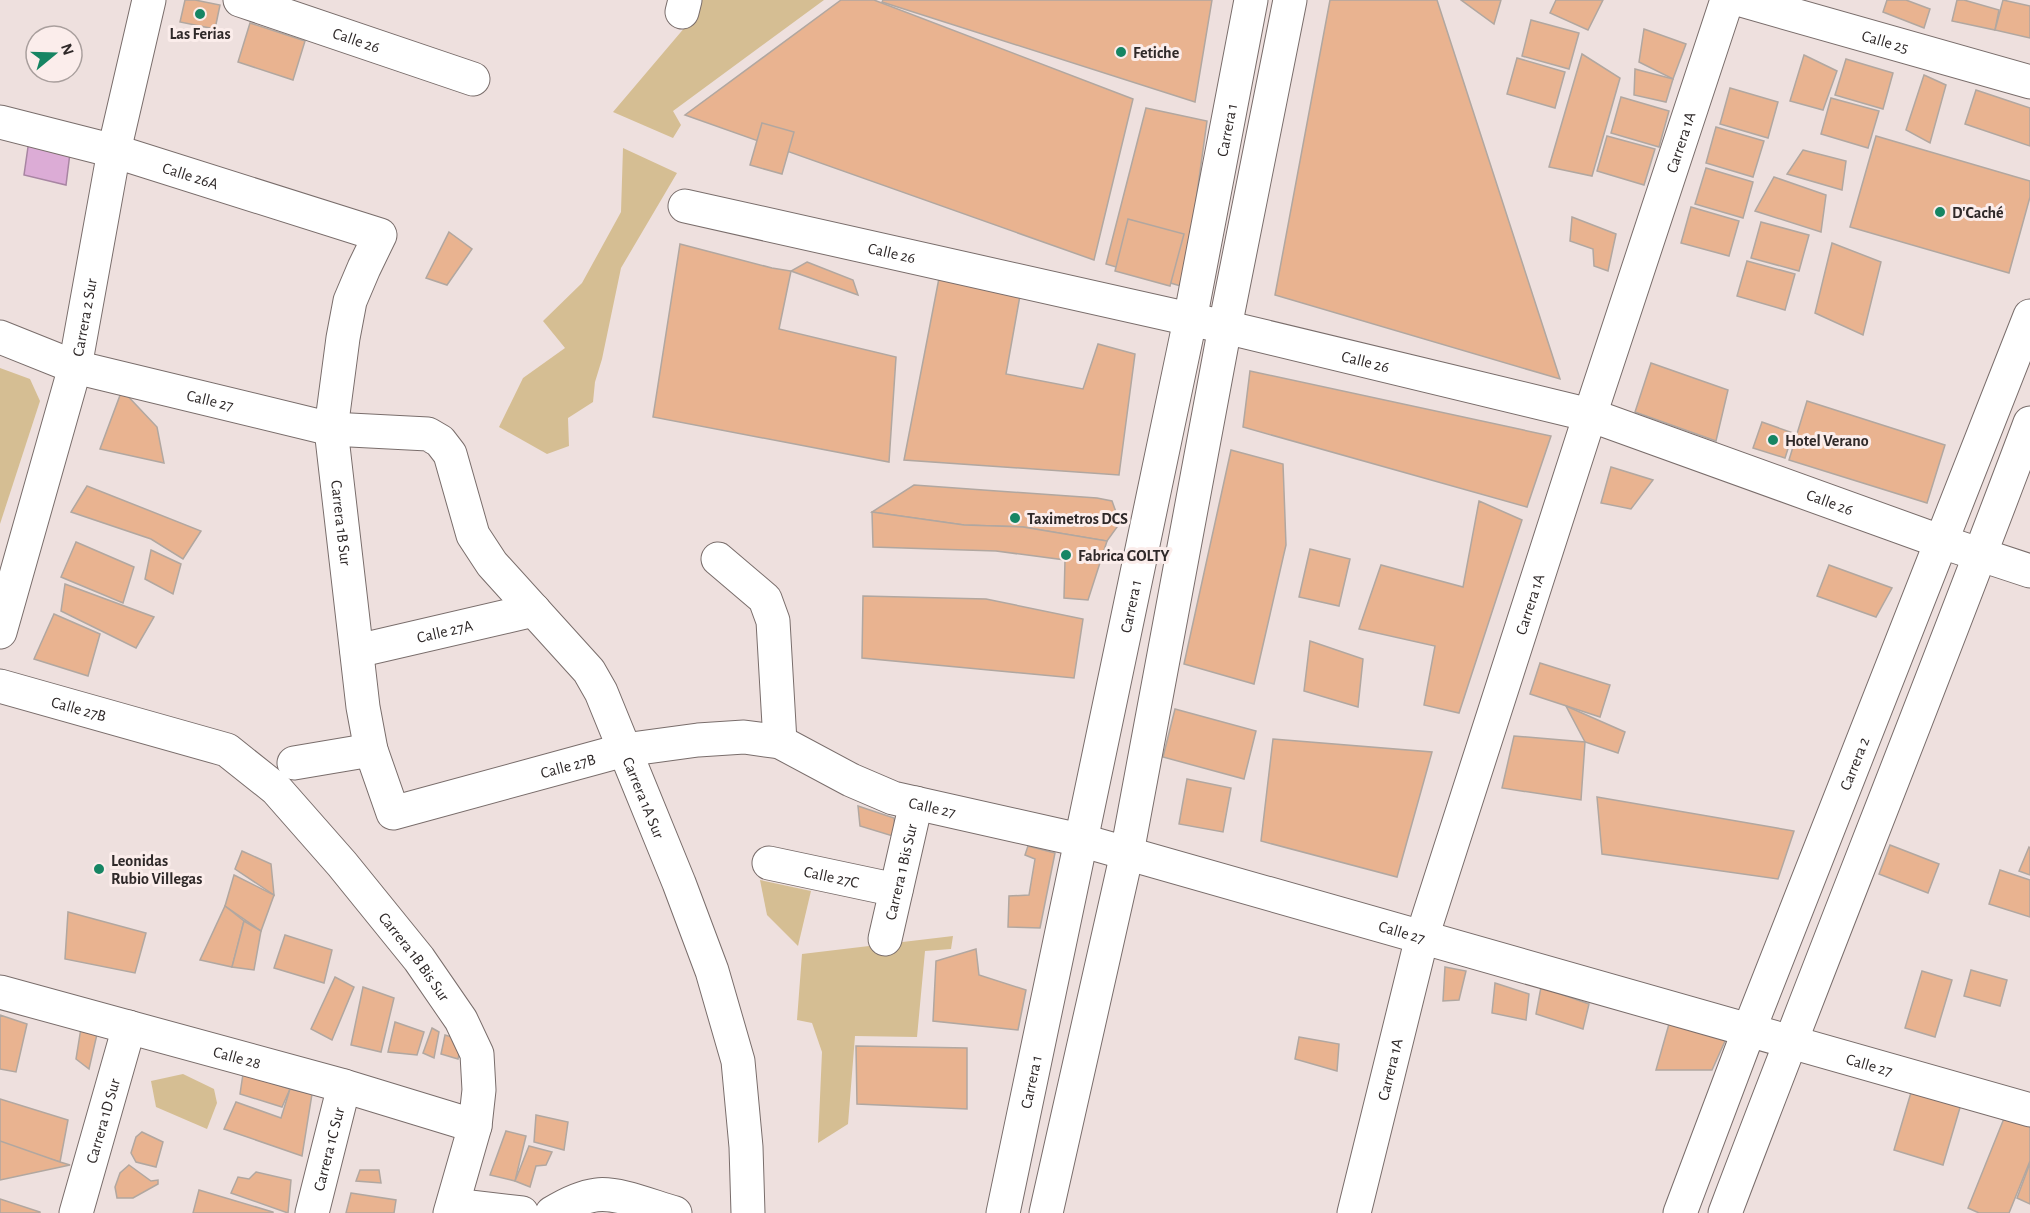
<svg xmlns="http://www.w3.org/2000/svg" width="2030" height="1213" viewBox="0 0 2030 1213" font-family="'Alegreya Sans',sans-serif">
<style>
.green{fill:#d5be93}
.water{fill:#dcacd6;stroke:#a885a2;stroke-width:1.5}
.building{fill:#e9b390;stroke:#b1a7a0;stroke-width:1.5}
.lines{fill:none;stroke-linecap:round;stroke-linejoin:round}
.minor-casing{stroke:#796d6b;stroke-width:35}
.major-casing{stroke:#796d6b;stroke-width:35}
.minor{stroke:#fff;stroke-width:33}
.major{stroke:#fff;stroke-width:33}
.poi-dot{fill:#168563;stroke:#fbedeb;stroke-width:2}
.labels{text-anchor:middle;stroke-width:6;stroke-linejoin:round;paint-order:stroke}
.poi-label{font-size:16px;font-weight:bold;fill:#2f2929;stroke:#fbedeb;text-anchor:start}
.street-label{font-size:16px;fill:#2f2929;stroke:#fbedeb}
</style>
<rect width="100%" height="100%" fill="#eee0de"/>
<!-- green -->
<g class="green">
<polygon points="700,0 824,0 673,111 681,125 673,138 613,112 697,13"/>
<polygon points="623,148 677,173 621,268 602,359 595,382 593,402 568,418 569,446 547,454 499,427 523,378 565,348 543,321 582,283 621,212"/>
<polygon points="0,368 30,379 40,401 0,524"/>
<polygon points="760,880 811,891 798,946 767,915"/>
<polygon points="953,936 951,949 925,951 917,1037 855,1036 848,1124 818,1143 822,1052 812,1023 797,1020 802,954"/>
<polygon points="183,1074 214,1089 217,1103 207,1129 156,1107 151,1081"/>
</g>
<!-- water -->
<polygon class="water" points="29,140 71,145 66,185 24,175"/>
<!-- building -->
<g class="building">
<polygon points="185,0 195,0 220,5 215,29 180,22"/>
<polygon points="841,0 874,0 1133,99 1094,260 685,115"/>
<polygon points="883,0 1212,0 1195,102 882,2"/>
<polygon points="1330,0 1437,0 1560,379 1275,295"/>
<polygon points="1461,0 1501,0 1494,24"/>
<polygon points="1556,0 1603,0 1588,30 1550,13"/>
<polygon points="1887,0 1906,0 1930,9 1924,28 1883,12"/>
<polygon points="1957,0 1964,0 1999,10 1995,30 1952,21"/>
<polygon points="2003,0 2030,6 2030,38 1995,30"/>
<polygon points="1531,20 1579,33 1569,69 1522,56"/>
<polygon points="250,23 305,41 293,80 238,62"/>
<polygon points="1644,29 1686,44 1673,79 1639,62"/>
<polygon points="1582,54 1620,78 1592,176 1549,167"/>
<polygon points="1804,55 1837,71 1823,110 1790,101"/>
<polygon points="1517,58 1565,72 1555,108 1507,94"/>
<polygon points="1846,59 1893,73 1883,109 1835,95"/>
<polygon points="1635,69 1673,79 1666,102 1634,95"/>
<polygon points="1924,75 1946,85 1930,143 1906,130"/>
<polygon points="1730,88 1778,102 1768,138 1720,124"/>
<polygon points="1976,90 2030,108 2030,146 1965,124"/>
<polygon points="1621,97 1669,111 1659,147 1611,133"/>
<polygon points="1831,98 1879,111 1868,148 1821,134"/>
<polygon points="1146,108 1207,121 1184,287 1106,264"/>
<polygon points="762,123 794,132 782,174 750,165"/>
<polygon points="1716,127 1764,141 1753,177 1706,163"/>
<polygon points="1607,136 1655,149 1644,185 1597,171"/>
<polygon points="1876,136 2030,181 2030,197 2009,273 1850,227"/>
<polygon points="1803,150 1846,161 1842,190 1787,174"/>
<polygon points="1706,168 1753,182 1743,218 1695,204"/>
<polygon points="1774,177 1826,195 1821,232 1755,211"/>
<polygon points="1691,207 1739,221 1729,256 1681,243"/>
<polygon points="1572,217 1616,234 1608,271 1594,266 1593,249 1570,241"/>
<polygon points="1128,219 1184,234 1170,286 1115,271"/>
<polygon points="1761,222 1809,235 1799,271 1751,258"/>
<polygon points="449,232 472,249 447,285 426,278"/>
<polygon points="1832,243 1881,262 1863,335 1815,313"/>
<polygon points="680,244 772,268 791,271 779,329 896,357 889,462 653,417"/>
<polygon points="1747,261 1795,274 1785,310 1737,296"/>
<polygon points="807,262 853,280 858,295 791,271"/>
<polygon points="940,273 1021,290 1006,374 1083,389 1098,344 1135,354 1119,475 904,460"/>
<polygon points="1651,363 1728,390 1716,441 1635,412"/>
<polygon points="1250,371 1551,436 1527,507 1243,427"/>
<polygon points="122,390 157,427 164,463 100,449"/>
<polygon points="1807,401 1945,445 1927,503 1789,460"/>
<polygon points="1762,422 1793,433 1785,458 1753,448"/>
<polygon points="1231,450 1283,464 1286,545 1254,684 1184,664"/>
<polygon points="1611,467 1653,480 1631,509 1601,503"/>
<polygon points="914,485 1097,498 1112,501 1120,523 1107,541 1023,527 964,525 872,512"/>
<polygon points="87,486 201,531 183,559 151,539 71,512"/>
<polygon points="1479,501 1522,520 1459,713 1424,705 1435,646 1359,629 1381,565 1463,587"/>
<polygon points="872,512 964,525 1023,527 1107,541 1088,600 1064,598 1065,560 996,551 873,547"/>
<polygon points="76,542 134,567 123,603 61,577"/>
<polygon points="1310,549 1350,559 1339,606 1299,597"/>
<polygon points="151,550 181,564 173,594 145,579"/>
<polygon points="1829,565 1892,588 1876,617 1817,596"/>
<polygon points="65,584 154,617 136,648 61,611"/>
<polygon points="863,596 986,599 1083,619 1074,678 862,658"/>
<polygon points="54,614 100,634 88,676 34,659"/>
<polygon points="1310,641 1363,659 1358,707 1304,691"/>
<polygon points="1540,663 1610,685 1600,717 1530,694"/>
<polygon points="1566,706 1625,732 1618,753 1585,742"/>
<polygon points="1175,709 1256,731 1244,779 1163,757"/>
<polygon points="1514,736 1585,742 1581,800 1502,788"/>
<polygon points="1273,739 1432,752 1397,877 1261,841"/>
<polygon points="1187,779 1231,788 1223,832 1179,824"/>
<polygon points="1597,797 1794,831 1778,879 1602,854"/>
<polygon points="858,806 894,818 896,837 860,826"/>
<polygon points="1890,845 1939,864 1928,893 1879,874"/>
<polygon points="1028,846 1055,853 1040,928 1008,927 1009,896 1029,895 1035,859 1025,855"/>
<polygon points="2029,847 2030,848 2030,875 2019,871"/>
<polygon points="242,851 271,864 274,895 235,869"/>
<polygon points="2000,870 2030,880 2030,917 1989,904"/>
<polygon points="234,875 274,895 261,931 225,906"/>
<polygon points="225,906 244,921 232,967 200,960"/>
<polygon points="68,912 146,933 135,973 65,959"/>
<polygon points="244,921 261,931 254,970 232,967"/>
<polygon points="285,935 332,950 324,983 274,968"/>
<polygon points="976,949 979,975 1026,990 1018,1030 933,1021 936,961"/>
<polygon points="1445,967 1466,971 1459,1000 1443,1001"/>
<polygon points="1971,970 2007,980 2000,1006 1964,996"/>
<polygon points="1922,971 1952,980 1935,1037 1905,1028"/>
<polygon points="335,977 354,987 332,1040 311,1029"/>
<polygon points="1495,983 1529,994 1526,1020 1492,1013"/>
<polygon points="363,987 394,998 381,1052 351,1045"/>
<polygon points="1541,987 1589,1004 1583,1029 1536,1014"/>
<polygon points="0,1015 27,1024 16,1072 0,1069"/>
<polygon points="395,1022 424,1032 417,1055 388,1052"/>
<polygon points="1669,1024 1726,1039 1712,1070 1656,1070"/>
<polygon points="81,1028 98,1030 89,1069 76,1059"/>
<polygon points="432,1028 439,1032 434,1058 423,1053"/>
<polygon points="445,1035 462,1040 458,1059 441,1054"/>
<polygon points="1299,1037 1339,1044 1337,1071 1295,1059"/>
<polygon points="856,1046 967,1048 967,1109 857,1104"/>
<polygon points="243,1074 290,1089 282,1107 240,1094"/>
<polygon points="1915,1079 1964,1094 1943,1165 1894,1150"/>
<polygon points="290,1089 312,1094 302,1156 224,1129 236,1102 281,1118"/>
<polygon points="0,1099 68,1120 60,1162 0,1144"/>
<polygon points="536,1115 568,1122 564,1150 534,1142"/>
<polygon points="2005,1116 2030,1126 2030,1161 2009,1213 1979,1213 1968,1208"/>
<polygon points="506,1131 526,1136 515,1181 490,1175"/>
<polygon points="142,1132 163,1142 156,1167 136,1162 131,1153 136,1137"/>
<polygon points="0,1141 60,1162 70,1165 0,1180"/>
<polygon points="529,1146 552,1152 546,1165 536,1166 530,1187 515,1181"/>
<polygon points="2030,1163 2030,1204 2017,1198"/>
<polygon points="129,1165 151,1181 158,1180 158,1184 133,1198 117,1198 115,1187 120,1173"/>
<polygon points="360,1170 379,1170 381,1183 356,1181"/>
<polygon points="256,1172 291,1180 288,1213 231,1193 238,1177 249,1179"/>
<polygon points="199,1190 273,1212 273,1213 193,1213"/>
<polygon points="351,1193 396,1200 394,1213 346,1213"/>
<polygon points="0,1199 40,1212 40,1213 0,1213"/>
</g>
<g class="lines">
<defs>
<g id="minor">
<path id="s1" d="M240,0L473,79"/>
<polyline points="682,12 685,0"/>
<path id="s2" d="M0,122L114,151L380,235L364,268L350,301L343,338L331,429L363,707L371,750L393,813L624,750L698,740L744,737L780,742L851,780L893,798L1080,840L2030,1110"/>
<path id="s3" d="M685,206L1225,327L1590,415L1942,542L2030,571"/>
<path id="s4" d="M0,337L75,367L331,429L428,434L440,441L450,454L473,535L492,564L589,671L601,692L679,883L712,971L738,1061L746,1147L748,1213"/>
<polyline points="718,559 765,599 773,621 780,742"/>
<path id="s5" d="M0,632L75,367L114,151L149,0"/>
<path id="s6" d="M357,651L534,610"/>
<path id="s7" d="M0,686L227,750L276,789L342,864L419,959L461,1020L477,1054L479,1090L475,1126L450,1213"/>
<polyline points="294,763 371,750"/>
<path id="s8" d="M769,863L896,890"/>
<path id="s9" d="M885,939L916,803"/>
<path id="s10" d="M0,992L344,1086L475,1126"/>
<polyline points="453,1205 522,1213"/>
<path id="s11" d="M76,1213L129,1027"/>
<path id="s12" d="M312,1213L344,1086"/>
<path d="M552,1213C565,1205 580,1197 596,1195C619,1192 653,1207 675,1213"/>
<path id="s13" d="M1003,1213L1190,320L1251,0"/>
<polyline points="1046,1213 1127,853 1225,327 1290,0"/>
<path id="s14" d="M1354,1213L1422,937L1590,415L1727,0"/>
<path id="s15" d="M1680,1213L1749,1030L2030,316"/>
<path d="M1725,1213C1825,949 1931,687 2030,423"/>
</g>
<g id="major">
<path id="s16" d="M1741,0L2030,82"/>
</g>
</defs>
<!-- minor casing -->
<use href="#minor" class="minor-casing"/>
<!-- major casing -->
<use href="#major" class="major-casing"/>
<!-- minor -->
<use href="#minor" class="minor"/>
<!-- major -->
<use href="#major" class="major"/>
</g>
<!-- markers -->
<g class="poi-dot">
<circle cx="200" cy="14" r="6"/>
<circle cx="1121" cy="52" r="6"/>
<circle cx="1940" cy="212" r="6"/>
<circle cx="1773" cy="440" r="6"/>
<circle cx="1015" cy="518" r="6"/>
<circle cx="1066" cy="555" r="6"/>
<circle cx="99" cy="869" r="6"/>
</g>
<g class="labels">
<!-- poi labels -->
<g class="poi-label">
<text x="200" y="39" text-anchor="middle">Las Ferias</text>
<text x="1133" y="58">Fetiche</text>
<text x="1952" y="218">D'Caché</text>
<text x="1785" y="446">Hotel Verano</text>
<text x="1027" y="524">Taximetros DCS</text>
<text x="1078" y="561">Fabrica GOLTY</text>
<text x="111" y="866">Leonidas<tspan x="111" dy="18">Rubio Villegas</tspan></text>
</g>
<!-- street labels -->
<g class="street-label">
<text dy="6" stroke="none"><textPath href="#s1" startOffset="123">Calle 26</textPath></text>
<text dy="6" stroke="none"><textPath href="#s16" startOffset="150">Calle 25</textPath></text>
<text dy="6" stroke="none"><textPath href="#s13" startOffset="1106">Carrera 1</textPath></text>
<text dy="6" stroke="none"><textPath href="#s14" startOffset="1120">Carrera 1A</textPath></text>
<text dy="6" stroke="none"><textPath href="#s2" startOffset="198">Calle 26A</textPath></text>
<text dy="6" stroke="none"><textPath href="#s3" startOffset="212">Calle 26</textPath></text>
<text dy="6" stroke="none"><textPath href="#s5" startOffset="326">Carrera 2 Sur</textPath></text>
<text dy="6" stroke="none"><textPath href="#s3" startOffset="698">Calle 26</textPath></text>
<text dy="6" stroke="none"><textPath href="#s4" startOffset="220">Calle 27</textPath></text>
<text dy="6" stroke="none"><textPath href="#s3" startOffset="1184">Calle 26</textPath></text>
<text dy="6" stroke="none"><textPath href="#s2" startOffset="693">Carrera 1B Sur</textPath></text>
<text dy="6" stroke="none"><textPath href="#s14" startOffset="634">Carrera 1A</textPath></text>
<text dy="6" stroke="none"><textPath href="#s13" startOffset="620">Carrera 1</textPath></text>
<text dy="6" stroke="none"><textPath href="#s6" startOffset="90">Calle 27A</textPath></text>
<text dy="6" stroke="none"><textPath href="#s7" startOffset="82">Calle 27B</textPath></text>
<text dy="6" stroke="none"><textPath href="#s15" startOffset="482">Carrera 2</textPath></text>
<text dy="6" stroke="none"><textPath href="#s2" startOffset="1170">Calle 27B</textPath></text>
<text dy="6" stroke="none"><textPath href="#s4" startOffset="873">Carrera 1A Sur</textPath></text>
<text dy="6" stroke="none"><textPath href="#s2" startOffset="1552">Calle 27</textPath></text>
<text dy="6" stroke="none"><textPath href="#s9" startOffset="69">Carrera 1 Bis Sur</textPath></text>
<text dy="6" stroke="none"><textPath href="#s8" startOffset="64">Calle 27C</textPath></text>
<text dy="6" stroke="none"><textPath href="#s2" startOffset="2038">Calle 27</textPath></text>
<text dy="6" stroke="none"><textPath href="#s7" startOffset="516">Carrera 1B Bis Sur</textPath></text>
<text dy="6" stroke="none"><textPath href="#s10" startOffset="246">Calle 28</textPath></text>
<text dy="6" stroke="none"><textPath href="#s2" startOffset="2524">Calle 27</textPath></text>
<text dy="6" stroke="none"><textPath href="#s14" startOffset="148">Carrera 1A</textPath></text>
<text dy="6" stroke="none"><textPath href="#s13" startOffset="134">Carrera 1</textPath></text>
<text dy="6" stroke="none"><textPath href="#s11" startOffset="96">Carrera 1D Sur</textPath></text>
<text dy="6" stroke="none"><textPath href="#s12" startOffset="66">Carrera 1C Sur</textPath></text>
</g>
</g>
<!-- north arrow -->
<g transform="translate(54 54) rotate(71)"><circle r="28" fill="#fbedeb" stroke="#a99f9d" stroke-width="1.5"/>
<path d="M0-4.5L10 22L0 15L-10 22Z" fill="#168563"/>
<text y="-9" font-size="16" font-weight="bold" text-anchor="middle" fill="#2f2929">N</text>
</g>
</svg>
